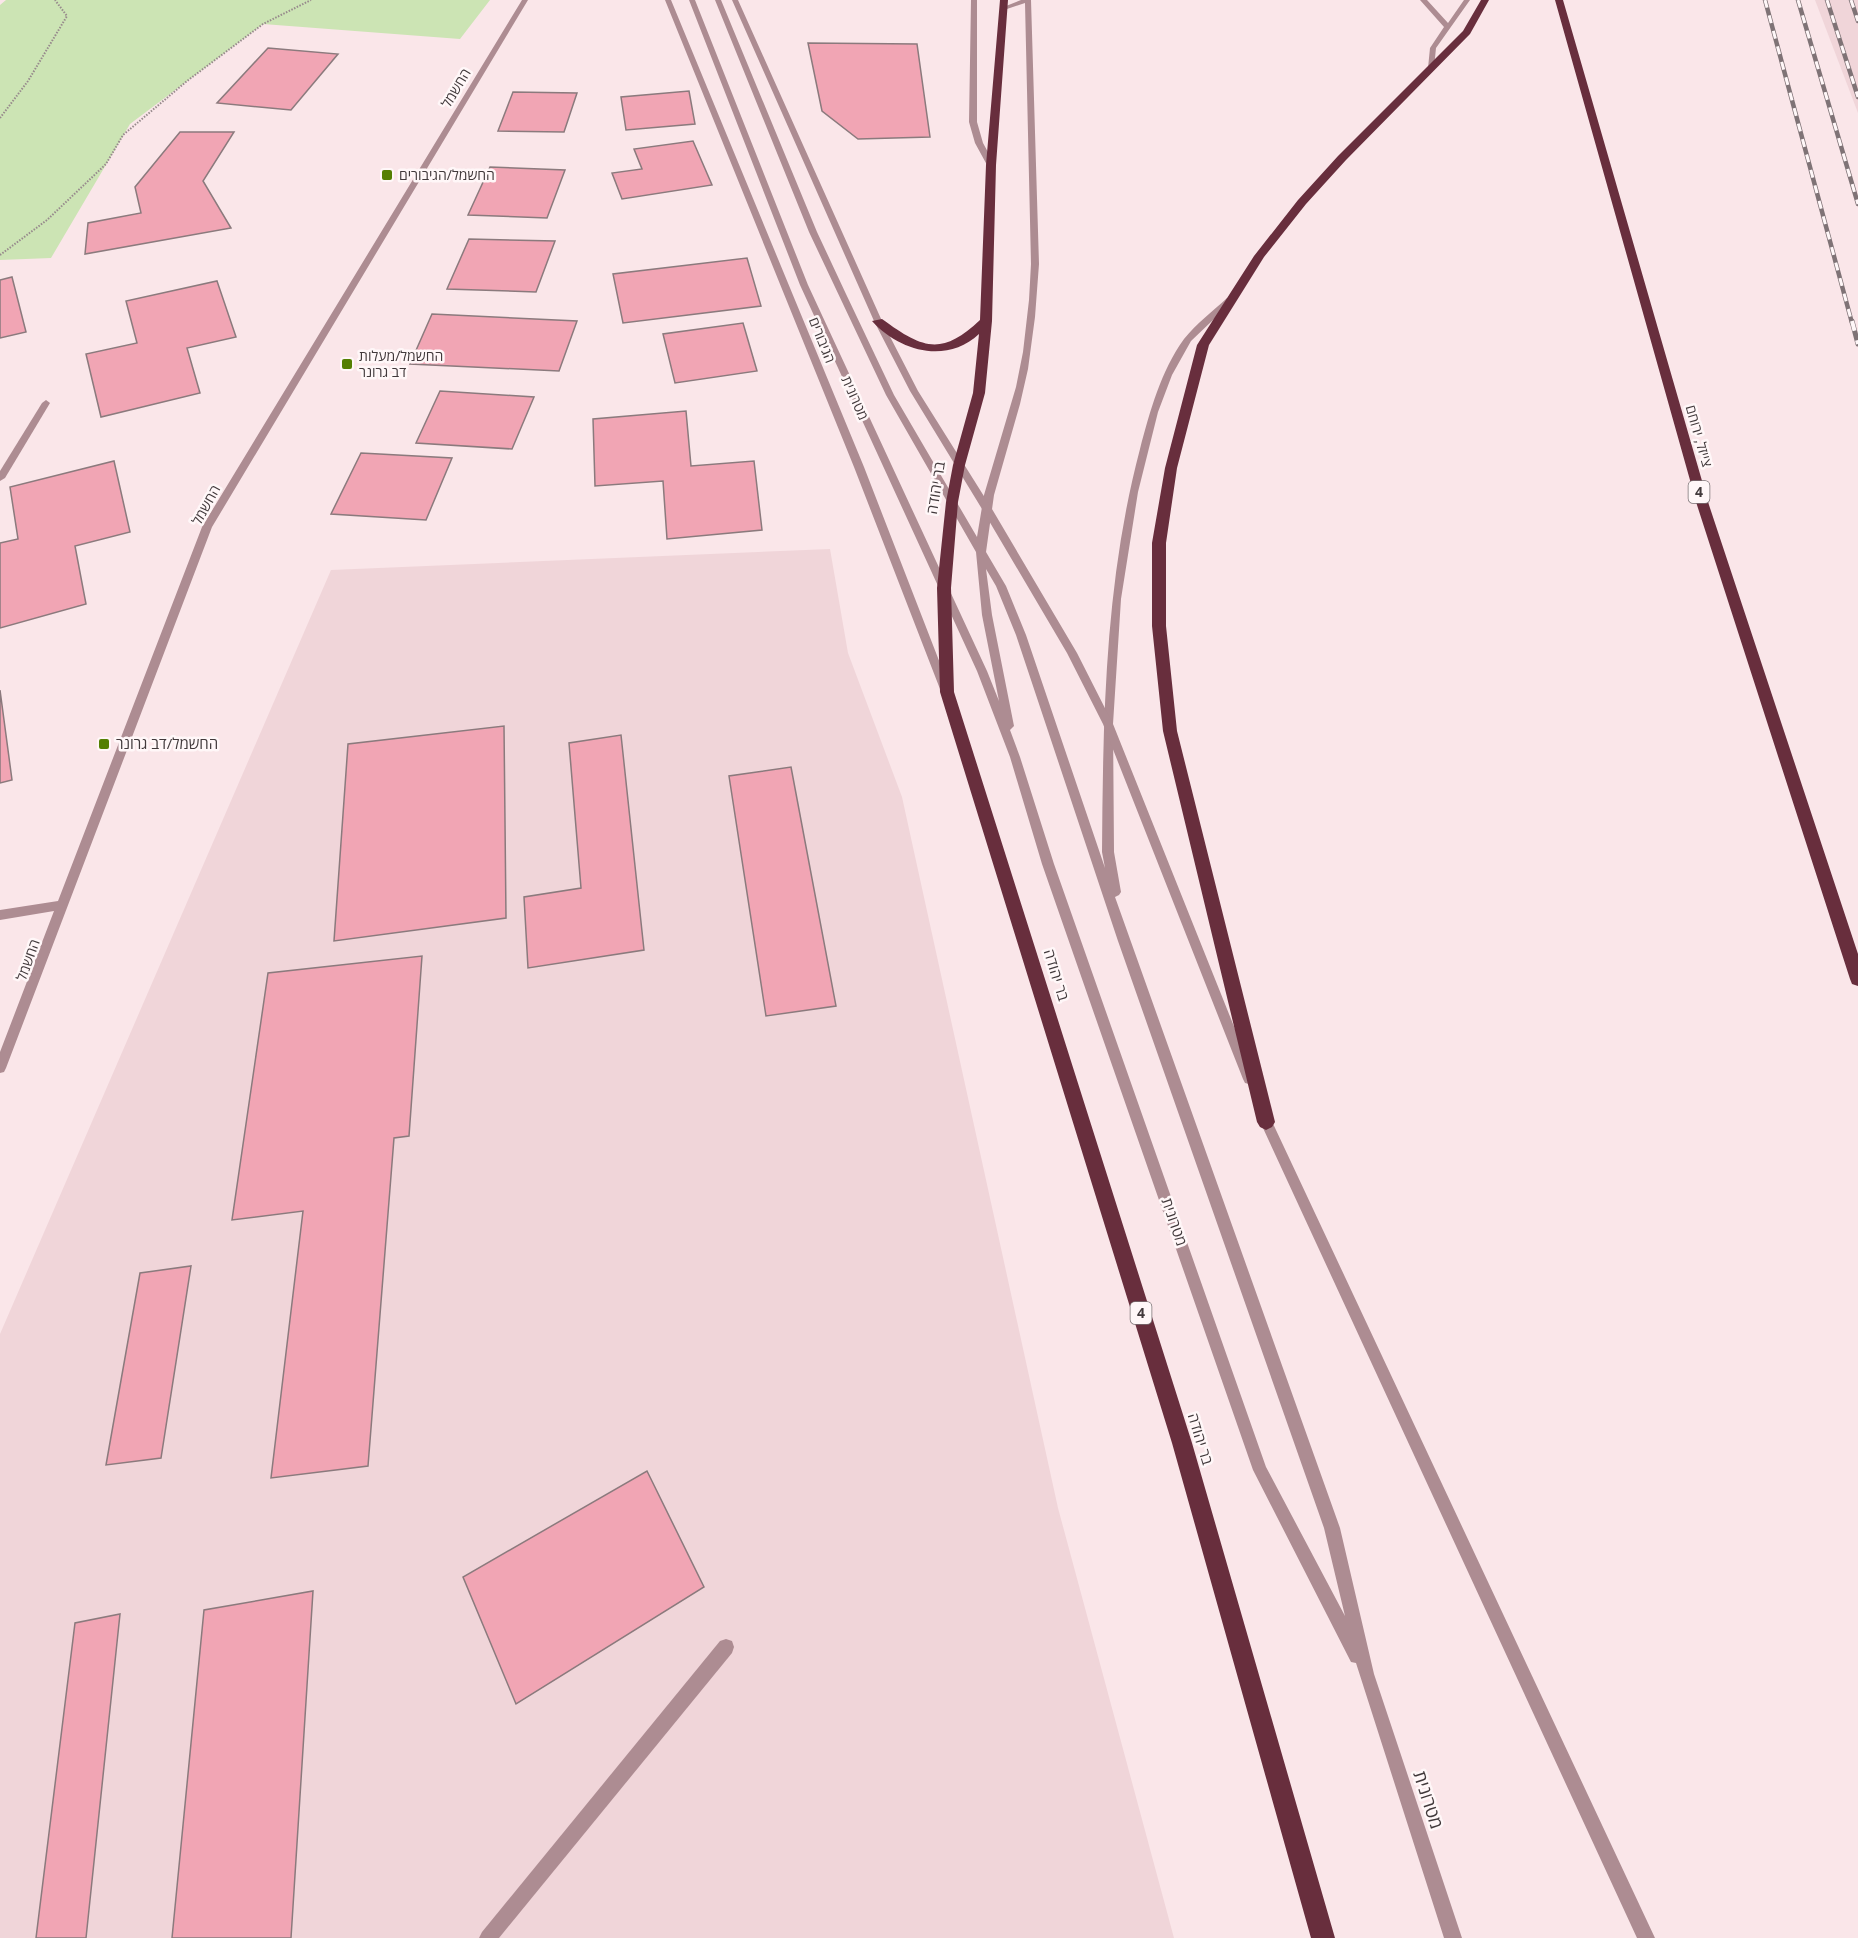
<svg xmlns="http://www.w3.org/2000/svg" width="1858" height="1938" viewBox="0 0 1858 1938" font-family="'Open Sans',Heebo,sans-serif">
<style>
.built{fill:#f0d5d9}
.green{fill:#cce4b4}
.building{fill:#f1a5b4;stroke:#8b7a7d;stroke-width:1.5}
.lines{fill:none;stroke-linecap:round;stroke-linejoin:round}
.path{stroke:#978a8c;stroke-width:2;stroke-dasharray:1.5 1.5;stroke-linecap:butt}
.service{fill:#ad8c92;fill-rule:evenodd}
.minor{fill:#ad8c92;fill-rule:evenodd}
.tertiary{fill:#ad8c92;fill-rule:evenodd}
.trunk{fill:#682e3d;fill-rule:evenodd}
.rail-far1-casing{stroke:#7f7376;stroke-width:4.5}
.rail-casing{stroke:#7f7376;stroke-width:5}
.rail-far1{stroke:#fff7f8;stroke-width:3;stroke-dasharray:8;stroke-linecap:butt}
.rail{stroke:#fff7f8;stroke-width:4;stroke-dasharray:10;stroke-linecap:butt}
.poi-dot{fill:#547f02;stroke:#fff7f8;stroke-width:2}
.labels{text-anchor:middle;stroke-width:5;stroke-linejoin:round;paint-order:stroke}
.far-street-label{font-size:14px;fill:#41393b;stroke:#fff7f8}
.far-poi-label{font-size:14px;fill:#41393b;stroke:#fff7f8;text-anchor:start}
.shield{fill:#fff7f8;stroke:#7a7274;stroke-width:1.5}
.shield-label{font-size:14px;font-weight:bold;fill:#41393b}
.street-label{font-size:15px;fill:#41393b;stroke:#fff7f8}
.poi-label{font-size:15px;fill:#41393b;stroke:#fff7f8;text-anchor:start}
.near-street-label{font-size:18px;fill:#41393b;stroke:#fff7f8}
</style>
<rect width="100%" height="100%" fill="#fae6e9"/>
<!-- built -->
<g class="built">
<polygon points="1815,0 1858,0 1858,113"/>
<polygon points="830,549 848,653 902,797 1058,1508 1174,1938 0,1938 0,1334 331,570"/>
</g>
<!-- green -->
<polygon class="green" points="6,0 490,0 460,39 263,24 130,124 51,258 0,260 0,5"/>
<!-- building -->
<g class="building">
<polygon points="808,43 917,44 930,137 858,139 822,111"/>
<polygon points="268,48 338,54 291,110 217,103"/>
<polygon points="689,91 695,124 626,130 621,97"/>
<polygon points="513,92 577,93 564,132 498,131"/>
<polygon points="180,132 234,132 203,181 231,228 85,254 88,223 141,213 135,187"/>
<polygon points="693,141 712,185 622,199 612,173 642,169 634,149"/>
<polygon points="490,167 565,170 547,218 468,215"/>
<polygon points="469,239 555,241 536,292 447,289"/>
<polygon points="747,258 761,306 623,323 613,274"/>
<polygon points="12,277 26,332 0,338 0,280"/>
<polygon points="217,281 236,337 187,348 200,393 101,417 86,354 137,343 126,301"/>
<polygon points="432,314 577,321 559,371 410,364"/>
<polygon points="743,323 757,371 675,383 663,334"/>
<polygon points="440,391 534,397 512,449 416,443"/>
<polygon points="686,411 691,466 754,461 762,530 667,539 663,481 595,486 593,419"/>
<polygon points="361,453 452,458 426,520 331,514"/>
<polygon points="114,461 130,532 75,546 86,604 0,628 0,543 18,539 10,487"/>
<polygon points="0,690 12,780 0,783"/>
<polygon points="504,726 506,918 334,941 348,744"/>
<polygon points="621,735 644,950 528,968 524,897 581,888 569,743"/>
<polygon points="791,767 836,1006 766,1016 729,776"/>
<polygon points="422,956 409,1136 394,1138 368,1466 271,1478 303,1211 232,1220 268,973"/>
<polygon points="191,1266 161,1458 106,1465 140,1273"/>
<polygon points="647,1471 704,1587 516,1704 463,1577"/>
<polygon points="313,1591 291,1938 172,1938 204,1610"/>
<polygon points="120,1614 86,1938 36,1938 75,1623"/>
</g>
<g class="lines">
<!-- path -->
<g class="path">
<polyline points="0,118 28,81 67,16 55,0"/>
<polyline points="0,255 47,220 106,164 123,135 187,81 263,24 311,0"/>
</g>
<!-- service -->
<g class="service">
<path d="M689,0H695L808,285L987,671L999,701L982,615L976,552L886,395L809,232L715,0H721L817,232L846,294L894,395L977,537L984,495L1016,387L1023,352L1029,300L1031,264L1025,3L1004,10L1001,8L1021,0H1031L1039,264L1035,317L1028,369L1020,404L994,495L986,552L1006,586L1026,635L1105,868L1102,852C1103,716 1105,581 1140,449C1150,411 1161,371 1184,339C1196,324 1213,311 1227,298L1234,300L1191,341L1172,375L1158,412L1138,492L1121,599L1113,724L1114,852L1121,892L1119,895L1115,897L1340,1528L1374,1674L1462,1938H1444L1356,1663L1351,1662L1253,1470L1042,864L1010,757L977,671L800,285ZM986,569L996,586L1016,635L1118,941L1324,1528L1345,1616L1266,1467L1054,864L1020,757L1010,730L1014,726L992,615Z"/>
<polygon points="971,0 977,0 977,122 983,143 995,165 991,167 987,165 975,143 969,122"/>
<polygon points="1420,0 1427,0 1448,23 1464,0 1470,0 1436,48 1434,68 1431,70 1428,68 1430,48 1444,27"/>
<polygon points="726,1639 732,1641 734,1647 732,1653 499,1938 479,1938 482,1932 720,1641"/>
</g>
<!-- minor -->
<g class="minor">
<polygon points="522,0 528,0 212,527 6,1068 4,1072 0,1073 0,1052 54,911 0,920 0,910 58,901 202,527"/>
<polygon points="46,400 50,403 5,478 0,481 0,471 42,403"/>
</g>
<!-- tertiary -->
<g class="tertiary">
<polygon points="665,0 671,0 864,467 950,689 949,692 941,692 940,689 854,467"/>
<polygon points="732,0 738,0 882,321 918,391 992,509 1077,653 1113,724 1255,1079 1253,1083 1249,1084 1245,1083 1243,1079 1103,724 1067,653 982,509 910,391 874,321"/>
<polygon points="1263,1109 1268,1111 1269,1115 1655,1938 1637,1938 1257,1115 1258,1111"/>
</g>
<!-- trunk -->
<g class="trunk">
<path d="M1000,0H1008L996,165L992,321L985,393L965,465L958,502L951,588L954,692L1192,1443L1335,1938H1311L1172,1443L940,692L937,588L946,502L953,465L973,393L979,334C947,364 900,352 872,321L882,319C922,348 941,357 980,320L986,165Z"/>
<polygon points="1481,0 1489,0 1470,34 1346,160 1306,204 1264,257 1209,345 1177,468 1166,543 1166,626 1177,731 1275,1122 1272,1127 1266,1130 1260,1127 1257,1122 1163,731 1152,626 1152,543 1165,468 1197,345 1254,256 1298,200 1338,156 1463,31"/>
<polygon points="1555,0 1563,0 1709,505 1858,954 1858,986 1852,984 1850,979 1697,505"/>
</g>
<defs>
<g id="rail-far1">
<polyline points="1765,0 1852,323"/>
<polyline points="1798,0 1858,204"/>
<polyline points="1827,0 1858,97"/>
<polyline points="1851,0 1858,21"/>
</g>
<polyline id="rail" points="1852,321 1858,344"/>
</defs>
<!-- rail-far1 casing -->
<use href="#rail-far1" class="rail-far1-casing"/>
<!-- rail casing -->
<use href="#rail" class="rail-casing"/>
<!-- rail-far1 -->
<use href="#rail-far1" class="rail-far1"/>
<!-- rail -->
<use href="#rail" class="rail"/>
</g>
<!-- markers -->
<g class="poi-dot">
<rect x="381" y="169" width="12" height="12" rx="3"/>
<rect x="341" y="358" width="12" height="12" rx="3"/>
<rect x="98" y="738" width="12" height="12" rx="3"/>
</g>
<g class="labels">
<!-- far-street labels -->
<g class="far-street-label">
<text transform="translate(456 88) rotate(-59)" y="5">החשמל</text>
<text transform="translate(822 340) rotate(68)" y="5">הגיבורים</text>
<text transform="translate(855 398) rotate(66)" y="5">מטרונית</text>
<text transform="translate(1699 436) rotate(74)" y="5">צייזל, ירוחם</text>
<text transform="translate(206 505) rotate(-61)" y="5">החשמל</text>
<text transform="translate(28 960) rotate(-70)" y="5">החשמל</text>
</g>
<!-- far-poi labels -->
<g class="far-poi-label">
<text x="399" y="180">החשמל/הגיבורים</text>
<text x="359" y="361">החשמל/מעלות<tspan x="359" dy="16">דב גרונר</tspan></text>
</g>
<!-- shield labels -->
<g class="shield">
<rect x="1688.5" y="481" width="21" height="22" rx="4.5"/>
<rect x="1130.5" y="1302" width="21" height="22" rx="4.5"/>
</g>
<g class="shield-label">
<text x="1699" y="497">4</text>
<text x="1141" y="1318">4</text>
</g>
<!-- street labels -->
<g class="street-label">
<text transform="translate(936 488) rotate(-81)" y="5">בר יהודה</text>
<text transform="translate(1056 975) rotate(73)" y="5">בר יהודה</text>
<text transform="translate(1174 1222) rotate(71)" y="5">מטרונית</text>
<text transform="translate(1200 1439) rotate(73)" y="5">בר יהודה</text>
</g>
<!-- poi labels -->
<g class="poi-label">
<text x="116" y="749">החשמל/דב גרונר</text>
</g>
<!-- near-street labels -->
<g class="near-street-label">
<text transform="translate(1428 1800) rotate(72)" y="6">מטרונית</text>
</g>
</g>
</svg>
